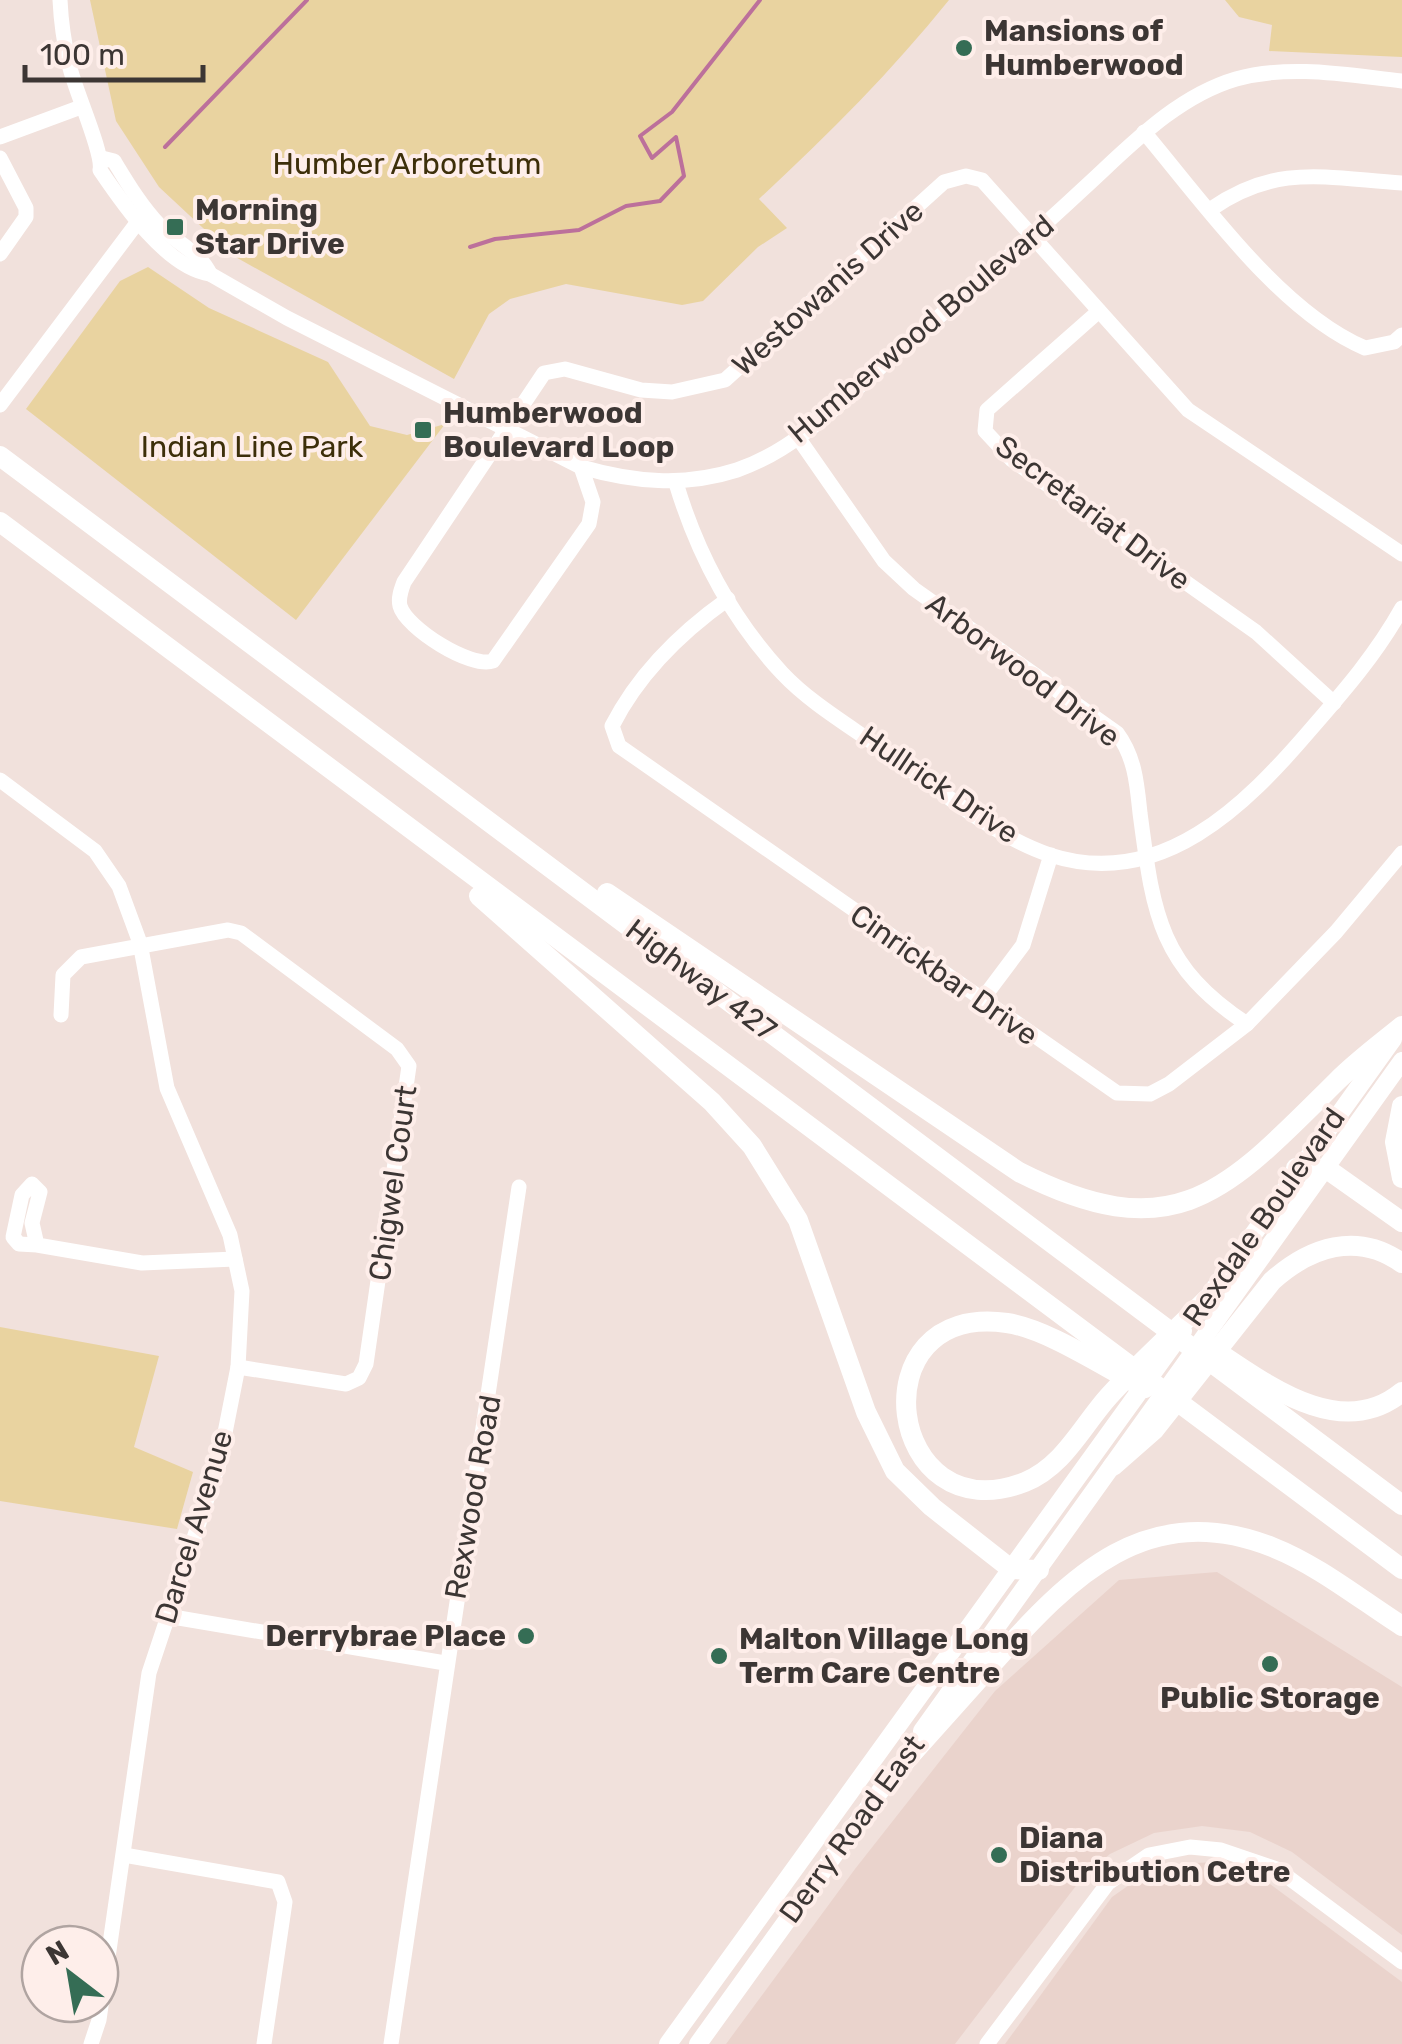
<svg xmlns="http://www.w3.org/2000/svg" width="1402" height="2044" viewBox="0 0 1402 2044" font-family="Rubik,sans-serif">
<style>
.built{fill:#ead3cc}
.green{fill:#e9d3a0}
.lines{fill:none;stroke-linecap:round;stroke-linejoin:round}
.stream{stroke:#bc709b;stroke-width:4}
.minor{stroke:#fff;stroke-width:15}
.major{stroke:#fff;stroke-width:18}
.highway{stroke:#fff;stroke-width:20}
.poi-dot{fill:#356d55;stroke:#feeeea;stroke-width:4}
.labels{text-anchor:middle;stroke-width:8;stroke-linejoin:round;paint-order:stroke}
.poi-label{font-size:30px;font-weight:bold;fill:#3c3634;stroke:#feeeea;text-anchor:start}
.park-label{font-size:30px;fill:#3d2f0a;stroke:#feeeea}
.street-label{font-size:30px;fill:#3c3634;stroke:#feeeea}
</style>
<rect width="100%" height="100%" fill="#f1e1dc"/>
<!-- built -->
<g class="built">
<polygon points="1217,1572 1402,1687 1402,1935 1292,1852 1250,1832 1202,1826 1154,1833 1110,1854 1085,1874 955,2044 726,2044 855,1869 995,1691 1119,1580"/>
<polygon points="1215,1862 1251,1870 1402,1982 1402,2044 1005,2044 1112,1897 1142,1876 1177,1864"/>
</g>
<!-- green -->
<g class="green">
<path d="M90,0H949C891,72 827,136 759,199L787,228L758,247L703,301L682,305L566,284L510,299L489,314L454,379L232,255L159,187L116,121Z"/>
<polygon points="1225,0 1402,0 1402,57 1269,51 1272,25 1239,17"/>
<polygon points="148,267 209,308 328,362 370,426 407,435 445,424 296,620 26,409 120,281"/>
<polygon points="0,1327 159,1356 134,1447 193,1472 177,1529 0,1501"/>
</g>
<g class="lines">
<!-- stream -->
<g class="stream">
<polyline points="165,147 307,0"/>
<polyline points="470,247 495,239 579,230 626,206 660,201 684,176 676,137 652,158 640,136 672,112 760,0"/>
</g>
<!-- minor -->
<g class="minor">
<path d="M60,0C61,21 64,43 69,64C74,89 104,153 100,170C123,204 167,268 210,274L287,318L581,467C633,482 684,487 737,470C799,449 847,396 895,354C959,300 1022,246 1083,189C1129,147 1175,97 1236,79C1291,64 1347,75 1402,81"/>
<path d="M1144,132C1203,202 1280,312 1365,348L1394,342L1402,335"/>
<polyline points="0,137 81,107"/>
<polyline points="0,158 26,208 26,217 0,254"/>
<path d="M102,158L114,161C128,184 141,206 160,226C175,242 201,253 210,274"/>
<path d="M1211,209C1277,163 1326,178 1402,183"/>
<polyline points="1099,311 987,410 985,431 1011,459 1256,632 1334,703"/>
<polyline points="0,405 146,211"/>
<path d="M799,439L884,561L914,589L1117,733C1135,757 1137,784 1140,813C1153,911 1158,966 1247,1024"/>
<path d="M581,467L593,502L589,524L493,661C471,669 406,628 400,606C398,598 401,590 404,582L544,373L565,369L641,390L672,392L725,380L944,182L966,176L982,180L1188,410L1402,554"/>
<path d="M676,483C697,553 732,619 782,673C812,705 855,729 890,755C939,789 993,836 1050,855C1161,891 1246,805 1311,729C1345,690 1377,653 1402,608"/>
<path d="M728,599C680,633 639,673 612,726L619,746L1117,1093L1150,1094L1169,1084L1247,1024L1336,932L1402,853"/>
<polyline points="0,780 95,851 119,886 140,943 167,1088 230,1235 242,1291 238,1367 219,1463 149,1673 99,2020 91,2044"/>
<polyline points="981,1001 1023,945 1051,855"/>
<polyline points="61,1015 63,975 81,957 228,930 241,933 397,1049 409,1066 366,1364 359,1378 346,1384 238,1367"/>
<polyline points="37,1245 19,1244 13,1237 22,1195 32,1184 40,1192 32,1223 37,1245 142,1263 235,1259"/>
<polyline points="167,1616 445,1663"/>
<polyline points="124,1855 278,1882 285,1902 264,2044"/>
<polyline points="391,2044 519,1187"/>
<polyline points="987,2044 1108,1883 1149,1855 1190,1847 1221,1850 1277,1869 1402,1962"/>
</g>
<!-- major -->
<g class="major">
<polyline points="1199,1310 1393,1039"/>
<polyline points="922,1731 1402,1061"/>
<polyline points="668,2044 1183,1331"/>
<polyline points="698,2044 899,1765"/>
</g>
<!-- highway -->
<g class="highway">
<polyline points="0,456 1402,1505"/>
<polyline points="0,522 1402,1569"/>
<path d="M607,893L1019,1172C1177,1252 1227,1190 1337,1081C1357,1061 1380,1044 1402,1026"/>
<polyline points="479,896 712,1102 752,1146 798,1220 866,1412 895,1471 932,1507 1011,1569 1039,1570"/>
<polyline points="1402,1106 1395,1142 1402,1178"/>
<polyline points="1296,1168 1327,1169 1402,1222"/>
<path d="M1207,1345C1261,1380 1339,1444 1402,1392"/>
<path d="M1145,1388C1107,1369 1048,1329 1007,1323C855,1301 886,1536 1025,1482C1064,1466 1082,1426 1109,1396C1140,1362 1175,1331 1207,1299"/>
<path d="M1113,1466L1154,1430L1272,1281C1310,1247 1357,1231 1402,1263"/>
<path d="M892,1776C926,1738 960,1700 994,1662C1071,1576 1147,1498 1272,1547C1318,1565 1361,1600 1402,1626"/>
</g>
</g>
<!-- markers -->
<g class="poi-dot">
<circle cx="964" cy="48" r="10"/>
<rect x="165" y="217" width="20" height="20" rx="5"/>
<rect x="413" y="420" width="20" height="20" rx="5"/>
<circle cx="526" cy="1636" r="10"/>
<circle cx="719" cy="1656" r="10"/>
<circle cx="1270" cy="1664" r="10"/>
<circle cx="999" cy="1855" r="10"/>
</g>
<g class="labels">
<!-- poi labels -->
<g class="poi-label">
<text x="984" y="41">Mansions of<tspan x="984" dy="34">Humberwood</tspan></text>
<text x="195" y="220">Morning<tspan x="195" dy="34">Star Drive</tspan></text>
<text x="443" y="423">Humberwood<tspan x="443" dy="34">Boulevard Loop</tspan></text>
<text x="506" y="1646" text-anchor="end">Derrybrae Place</text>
<text x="739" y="1649">Malton Village Long<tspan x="739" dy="34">Term Care Centre</tspan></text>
<text x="1270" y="1708" text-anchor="middle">Public Storage</text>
<text x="1019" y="1848">Diana<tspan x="1019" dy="34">Distribution Cetre</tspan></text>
</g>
<!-- park labels -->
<g class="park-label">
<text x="407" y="174">Humber Arboretum</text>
<text x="252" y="457">Indian Line Park</text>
</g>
<!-- street labels -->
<g class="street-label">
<text transform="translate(828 288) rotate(-42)" y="10">Westowanis Drive</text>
<text transform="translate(921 329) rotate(-40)" y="10">Humberwood Boulevard</text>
<text transform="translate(1093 513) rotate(37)" y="10">Secretariat Drive</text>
<text transform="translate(1023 670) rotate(37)" y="10">Arborwood Drive</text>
<text transform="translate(939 785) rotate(34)" y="10">Hullrick Drive</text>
<text transform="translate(944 975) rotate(35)" y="10">Cinrickbar Drive</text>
<text transform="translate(701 980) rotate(37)" y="10">Highway 427</text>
<text transform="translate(393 1183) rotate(-82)" y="10">Chigwel Court</text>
<text transform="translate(1264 1217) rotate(-55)" y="10">Rexdale Boulevard</text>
<text transform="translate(473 1497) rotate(-80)" y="10">Rexwood Road</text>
<text transform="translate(194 1527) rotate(-73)" y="10">Darcel Avenue</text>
<text transform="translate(852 1829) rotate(-54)" y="10">Derry Road East</text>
</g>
</g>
<!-- north arrow -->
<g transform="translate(70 1974) rotate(329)"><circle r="48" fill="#feeeea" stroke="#b0a4a1" stroke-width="2.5"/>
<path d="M0-8L18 38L0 25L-18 38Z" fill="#356d55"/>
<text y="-15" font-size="28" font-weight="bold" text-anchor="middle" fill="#3c3634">N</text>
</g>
<!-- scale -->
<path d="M25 65v15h178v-15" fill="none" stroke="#3c3634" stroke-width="5"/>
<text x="40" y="65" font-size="30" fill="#3c3634" stroke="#feeeea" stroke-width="8" paint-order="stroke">100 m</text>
</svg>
